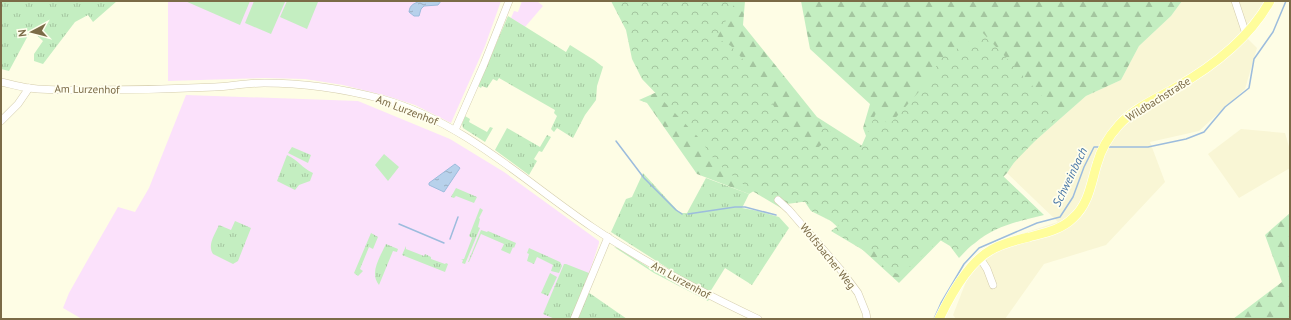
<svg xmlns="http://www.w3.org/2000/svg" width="1291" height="320" viewBox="0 0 1291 320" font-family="'PT Sans',sans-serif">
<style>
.residential{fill:#f9f6d5}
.education{fill:#fbe1fb}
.grass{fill:url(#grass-tufts)}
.forest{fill:url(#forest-firs)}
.park{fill:url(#park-crowns)}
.garden{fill:#c4eec1}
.water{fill:url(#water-ripples);stroke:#9cbcdd}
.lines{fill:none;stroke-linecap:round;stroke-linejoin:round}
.stream{stroke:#9cbcdd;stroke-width:1.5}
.minor-casing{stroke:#d4ccac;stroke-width:8}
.major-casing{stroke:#fff;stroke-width:10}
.minor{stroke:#fff;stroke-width:7}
.major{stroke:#fffd9b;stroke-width:9}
.labels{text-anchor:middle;stroke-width:3.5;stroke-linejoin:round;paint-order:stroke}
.street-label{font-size:11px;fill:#7b6b47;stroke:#fffeed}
.water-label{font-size:12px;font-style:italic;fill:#4675a7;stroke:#fffeed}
</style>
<defs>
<pattern id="grass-tufts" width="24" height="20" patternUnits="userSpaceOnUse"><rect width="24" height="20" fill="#c4eec1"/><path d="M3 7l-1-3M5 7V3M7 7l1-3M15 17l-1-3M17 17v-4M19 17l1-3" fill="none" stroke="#a4c59f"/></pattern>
<pattern id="forest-firs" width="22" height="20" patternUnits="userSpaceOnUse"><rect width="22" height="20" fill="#c4eec1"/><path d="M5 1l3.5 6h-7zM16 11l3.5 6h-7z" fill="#a4c59f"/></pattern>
<pattern id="park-crowns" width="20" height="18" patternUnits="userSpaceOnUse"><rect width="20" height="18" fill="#c4eec1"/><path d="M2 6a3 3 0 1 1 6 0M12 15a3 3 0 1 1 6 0" fill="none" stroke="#a4c59f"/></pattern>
<pattern id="water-ripples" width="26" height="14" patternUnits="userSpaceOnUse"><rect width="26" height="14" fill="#b7d1eb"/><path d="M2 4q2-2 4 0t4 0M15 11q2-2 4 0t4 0" fill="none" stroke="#9aaec0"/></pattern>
</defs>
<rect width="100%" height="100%" fill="#fefde5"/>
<!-- residential -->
<g class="residential">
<polygon points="1182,1 1264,1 1256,14 1241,32 1257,48 1245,89 1199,131 1150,142 1165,182 1106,245 1044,264 1005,319 956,319 953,315 969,274 986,249 1018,235 1058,222 1007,173 1019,155 1086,96 1121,80 1139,46 1171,16"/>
<polygon points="1241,129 1285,133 1290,150 1290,168 1239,198 1208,154"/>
</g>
<!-- education -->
<g class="education">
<polygon points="168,1 501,1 485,46 451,123 415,105 387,96 343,85 305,79 265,78 168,81"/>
<polygon points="522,1 537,1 543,6 525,27 511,18 514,11 518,12"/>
<polygon points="186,95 358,101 450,139 504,172 599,241 599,243 590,271 571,319 82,319 63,308 69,293 87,261 118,207 135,212 149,188"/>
</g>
<!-- grass -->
<g class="grass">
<polygon points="1,1 117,1 93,22 88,15 75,22 43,64 34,61 34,54 43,41 31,30 9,71 1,69"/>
<polygon points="508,16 566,52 570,45 594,60 603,67 597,86 596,100 585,115 573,138 557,128 554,132 551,129 557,116 554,113 555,110 499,78 497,81 493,79 487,88 482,86 481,88 478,86"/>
<polygon points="465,116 470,119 469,122 487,132 490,127 493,128 485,142 463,128 462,124"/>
<polygon points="507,128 540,147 547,135 551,137 542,152 539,151 534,159 537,161 529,175 495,150"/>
<polygon points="292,147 311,155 308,163 288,153"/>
<path d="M287,155C298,160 302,168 313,173L310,181L299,185L295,190L277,181Z"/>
<polygon points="643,173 678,211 682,213 687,213 706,178 749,194 742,208 758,211 779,217 789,228 752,285 725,268 710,292 680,276 611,232 626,199 632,197"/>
<polygon points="456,188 477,197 474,203 456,196 454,198 451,197"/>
<polygon points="480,208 483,210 479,218 480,219 478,227 480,228 465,264 462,263 463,260 461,259 464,259 472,238 469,236"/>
<path d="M235,221L251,228L238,261L233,264L213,254C207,245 215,234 219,225L231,230Z"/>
<polygon points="481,230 487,232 488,231 516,243 514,248 513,247 510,254 501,250 504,244 481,234 469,262 468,262"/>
<polygon points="371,233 378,237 373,249 369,247 360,269 363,271 358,276 354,273"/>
<path d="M386,244L398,249L397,252L393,251L379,285C369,273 380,257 386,244Z"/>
<polygon points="406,246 406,249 424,256 425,254 431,257 431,259 445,264 446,263 448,264 445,272 402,255"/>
<polygon points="614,247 618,248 651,269 709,299 708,301 654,273"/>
<polygon points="529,248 560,262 562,266 559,273 551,271 553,265 537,257 534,264 527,261 529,254 527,253"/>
<polygon points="564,264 566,264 589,273 571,319 555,319 543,314"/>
<polygon points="550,273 557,277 548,296 541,293"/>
<polygon points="588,292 627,319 578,319"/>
</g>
<!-- forest -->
<g class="forest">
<polygon points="652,1 745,1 743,25 817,117 872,152 863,128 870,104 810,49 801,1 1182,1 1171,16 1139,46 1121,80 1086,96 1019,155 1007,173 899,283 809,201 787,204 760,187 749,194 697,174 647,103 639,100 666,88"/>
<polygon points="1290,213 1290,319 1233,319 1282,282 1265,235"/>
</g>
<!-- park -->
<path class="park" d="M611,1H736L717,38L731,46L766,85L772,103L784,124L805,137L815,150L825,142L818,131L824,126L858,154L876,113L889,125L926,84L941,58L970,41L982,32L1060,115L1002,175L1044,215C1019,221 995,226 975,243C969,247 964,253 959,258L950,246L940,240L900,275L885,269L874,251L868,253L831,231L839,225L811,211L805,202L796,201L793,199L781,208L749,189L716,162L699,138L642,79L632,59L626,30Z"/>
<!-- garden -->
<g class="garden">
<polygon points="185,1 250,1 240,25"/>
<polygon points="254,1 282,1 285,2 271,34 245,23"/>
<polygon points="287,1 318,2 307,29 280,17"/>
<polygon points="384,154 399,167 388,181 375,165"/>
</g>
<!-- water -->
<g class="water">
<path d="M420,1H441L438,5L424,6L421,9L419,16H414L409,12C410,4 414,4 420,1Z"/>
<polygon points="455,164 460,168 444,192 429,185 429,183"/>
</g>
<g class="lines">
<!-- stream -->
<g class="stream">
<polyline points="616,141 644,178 676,210 682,214"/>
<polyline points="1107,147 1148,147 1186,139 1204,132 1225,107 1249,88 1254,59 1273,32 1286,1"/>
<polyline points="688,214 735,207 745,207 776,215"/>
<polyline points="399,224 444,243"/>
<polyline points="450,239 458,217"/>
<polyline points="934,319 941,303 964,264 979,248 1037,223 1060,217 1073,197 1084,167 1094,147 1100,147"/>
</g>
<defs>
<g id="minor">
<polyline points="1235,1 1246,34"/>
<path d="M1,82C10,84 20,87 29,88C51,91 73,90 95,90C135,90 175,89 215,87C231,86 248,83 264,83C304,83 344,89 382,99C464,122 524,181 592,227C645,263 701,292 758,319"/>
<polyline points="1,121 18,104 29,88"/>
<polyline points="455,130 484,64 509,1"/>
<polyline points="778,200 789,210 840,269 858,293 866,313 867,319"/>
<polyline points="980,258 987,269 993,285"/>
<polyline points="574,319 608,237"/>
</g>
<path id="major" d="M939,319C950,296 969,262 991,250C1003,243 1016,240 1029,237C1044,233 1061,230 1073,218C1089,204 1091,183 1097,164C1101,149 1109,136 1119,125C1134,108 1156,99 1175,88C1212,67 1249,39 1270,1"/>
</defs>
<!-- minor casing -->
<use href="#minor" class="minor-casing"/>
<!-- major casing -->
<use href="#major" class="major-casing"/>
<!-- minor -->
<use href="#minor" class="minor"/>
<!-- major -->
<use href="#major" class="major"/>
</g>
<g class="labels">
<!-- street labels -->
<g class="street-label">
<text transform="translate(87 89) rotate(1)" y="4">Am Lurzenhof</text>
<text transform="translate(1158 99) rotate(-32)" y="4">Wildbachstraße</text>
<text transform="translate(407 110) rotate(21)" y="4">Am Lurzenhof</text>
<text transform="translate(828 256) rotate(51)" y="4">Wolfsbacher Weg</text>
<text transform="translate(681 280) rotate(29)" y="4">Am Lurzenhof</text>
</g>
<!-- water labels -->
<g class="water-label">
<text transform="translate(1070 177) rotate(-64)" y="4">Schweinbach</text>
</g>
</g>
<!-- border -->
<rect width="1291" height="320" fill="none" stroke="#7b6b47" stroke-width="4"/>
<!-- north arrow -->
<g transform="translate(32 32) rotate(263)" stroke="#fffeed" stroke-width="3" paint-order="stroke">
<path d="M0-3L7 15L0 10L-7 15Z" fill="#7b6b47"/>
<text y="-6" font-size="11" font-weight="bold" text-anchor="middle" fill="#7b6b47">N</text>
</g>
</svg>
